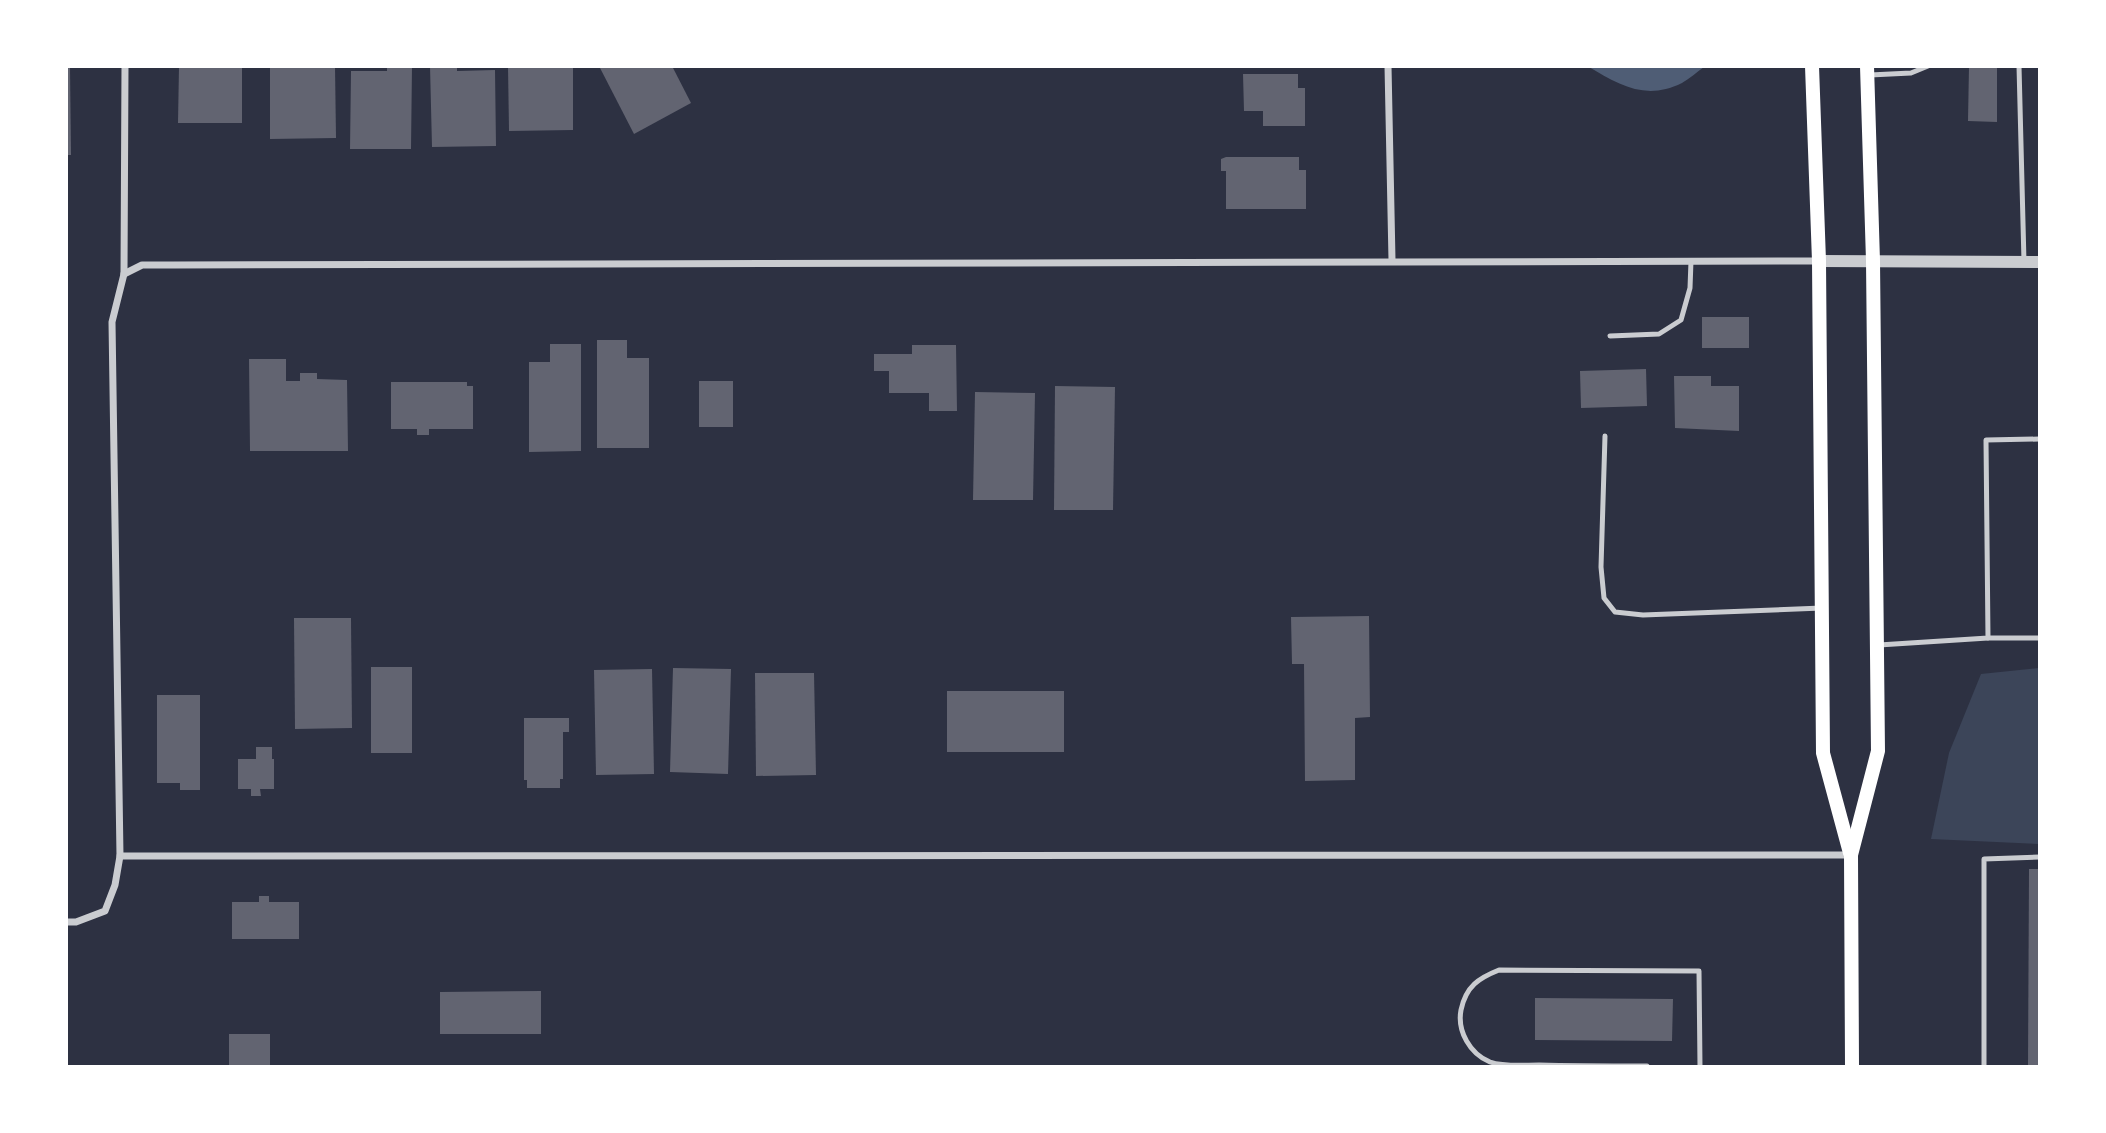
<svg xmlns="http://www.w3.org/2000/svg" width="2106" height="1133" viewBox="0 0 2106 1133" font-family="'IBM Plex Sans',sans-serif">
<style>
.green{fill:#3c4559}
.water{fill:#4f5d75}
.building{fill:#626471}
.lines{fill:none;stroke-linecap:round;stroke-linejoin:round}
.service{stroke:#caccd0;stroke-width:5}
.minor{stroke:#caccd0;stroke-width:7}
.tertiary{stroke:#caccd0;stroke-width:12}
.secondary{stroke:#fff;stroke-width:14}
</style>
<rect width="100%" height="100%" fill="#2d3142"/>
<!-- green -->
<polygon class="green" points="2039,668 2039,844 1931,839 1949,753 1981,674"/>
<!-- water -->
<path class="water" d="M1589,67H1704C1697,72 1689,79 1682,83C1646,101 1619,85 1589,67Z"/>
<!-- building -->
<g class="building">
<polygon points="66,66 70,66 71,155 66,155"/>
<polygon points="179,66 242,66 242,123 178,123"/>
<polygon points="270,66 335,66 336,138 270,139"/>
<polygon points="387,66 412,66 411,149 350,149 351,71 387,71"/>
<polygon points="430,66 457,66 457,71 495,70 496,146 432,147"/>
<polygon points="508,66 573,66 573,130 509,131"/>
<polygon points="599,66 672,66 691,103 634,134"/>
<polygon points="1969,66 1997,66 1997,122 1968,121"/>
<polygon points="1243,74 1298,74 1298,88 1305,88 1305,126 1263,126 1263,111 1244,111"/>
<polygon points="1226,157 1299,157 1299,170 1306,170 1306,209 1226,209 1226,171 1221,171 1221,159"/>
<rect x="1702" y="317" width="47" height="31"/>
<polygon points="597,340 627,340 627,358 649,358 649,448 597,448"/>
<polygon points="550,344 581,344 581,451 529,452 529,362 550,362"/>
<polygon points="912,345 956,345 957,411 929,411 929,393 889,393 889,371 874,371 874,354 912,354"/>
<polygon points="249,359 286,359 286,381 300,381 300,373 317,373 317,379 347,380 348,451 250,451"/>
<polygon points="1646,369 1647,406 1581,408 1580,371"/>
<polygon points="1674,376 1711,376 1711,386 1739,386 1739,431 1675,428"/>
<rect x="699" y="381" width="34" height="46"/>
<polygon points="391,382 467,382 467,386 473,386 473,429 429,429 429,435 417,435 417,429 391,429"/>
<polygon points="1055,386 1115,387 1113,510 1054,510"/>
<polygon points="975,392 1035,393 1033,500 973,500"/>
<polygon points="1369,616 1370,717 1355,718 1355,780 1305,781 1304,664 1292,664 1291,617"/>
<polygon points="294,618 351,618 352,728 295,729"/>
<rect x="371" y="667" width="41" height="86"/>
<polygon points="673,668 731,669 728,774 670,772"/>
<polygon points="652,669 654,774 596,775 594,670"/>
<polygon points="755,673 814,673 816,775 756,776"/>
<rect x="947" y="691" width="117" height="61"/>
<polygon points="157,695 200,695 200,790 180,790 180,783 157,783"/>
<polygon points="524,718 569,718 569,732 563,732 563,779 560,779 560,788 527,788 527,780 524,780"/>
<polygon points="256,747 272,747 272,759 274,759 274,789 260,789 261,796 251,796 251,789 238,789 238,759 256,759"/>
<polygon points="2029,869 2039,869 2039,1066 2028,1066"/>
<polygon points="259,896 269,896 269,902 299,902 299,939 232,939 232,902 259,902"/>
<polygon points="541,991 541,1034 440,1034 440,992"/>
<polygon points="1535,998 1673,999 1672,1041 1535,1040"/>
<rect x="229" y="1034" width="41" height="32"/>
</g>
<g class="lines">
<!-- service -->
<g class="service">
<polyline points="2019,66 2024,262"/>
<polyline points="1870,75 1911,73 1928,66"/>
<polyline points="1610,336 1659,334 1681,320 1690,288 1691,261"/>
<polyline points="1605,436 1601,567 1604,598 1615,612 1643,615 1822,608"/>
<polyline points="1988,638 2039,638"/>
<polyline points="1879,645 1988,638 1986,440 2039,439"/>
<path d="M1647,1066C1611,1066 1575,1066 1539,1065C1524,1065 1504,1067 1490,1062C1470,1054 1457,1031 1461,1010C1466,986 1479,978 1499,970L1699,971L1700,1066"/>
<polyline points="1984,1066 1984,859 2039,857"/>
</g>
<!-- minor -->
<g class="minor">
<polyline points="1388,66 1392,260"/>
<polyline points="124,274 142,265 173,265 1819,261"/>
<polyline points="120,856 1851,855"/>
<polyline points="66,922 76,922 105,911 115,885 120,856 112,322 124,274 125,66"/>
</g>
<!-- tertiary -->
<polyline class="tertiary" points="1819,261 2039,262"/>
<!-- secondary -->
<g class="secondary">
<polyline points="1812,66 1819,261 1823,753 1850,853"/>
<polyline points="1852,1066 1851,855 1878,751 1873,261 1867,66"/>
</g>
</g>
<!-- border -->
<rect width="2106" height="1133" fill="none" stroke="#ffffff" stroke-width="136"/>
</svg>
